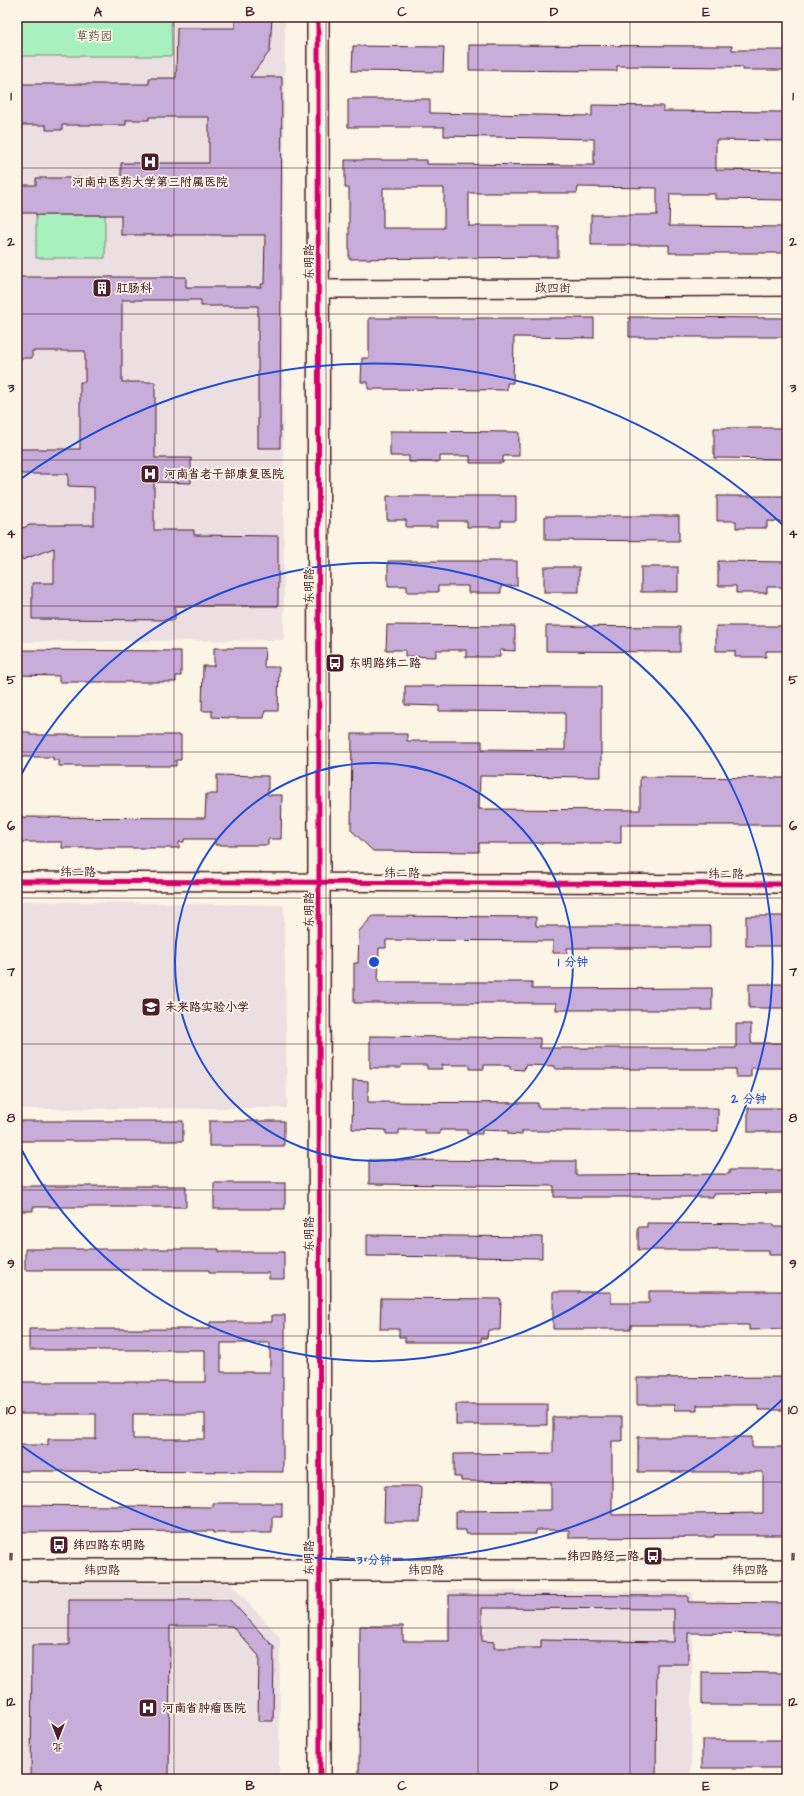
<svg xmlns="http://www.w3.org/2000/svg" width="804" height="1796" viewBox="0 0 804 1796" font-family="'Architects Daughter','LXGW WenKai TC',sans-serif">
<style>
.built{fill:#ecdfe2}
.green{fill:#a8f1bf;stroke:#798875}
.building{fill:#c8adda;stroke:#4a1f2b;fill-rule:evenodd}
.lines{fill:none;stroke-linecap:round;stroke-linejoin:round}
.minor-casing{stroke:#4a1f2b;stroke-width:20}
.tertiary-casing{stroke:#4a1f2b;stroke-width:24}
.minor{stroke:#fcf5e5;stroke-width:17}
.tertiary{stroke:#fcf5e5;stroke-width:21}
.cycleway-casing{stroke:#fcf5e5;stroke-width:8}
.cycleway{stroke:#d6006c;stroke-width:5}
.grid{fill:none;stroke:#4a1f2b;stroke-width:1;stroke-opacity:0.55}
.ring{fill:none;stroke:#1d4ed8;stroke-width:2}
.labels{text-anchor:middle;stroke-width:3.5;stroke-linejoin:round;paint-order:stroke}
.park-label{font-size:12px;fill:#625450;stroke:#fcf5e5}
.poi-label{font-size:12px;font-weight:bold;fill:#4a1f2b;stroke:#fcf5e5;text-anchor:start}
.street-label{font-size:12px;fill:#4a1f2b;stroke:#fcf5e5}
.centre{fill:#1d4ed8;stroke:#fcf5e5;stroke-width:2}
.ring-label{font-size:12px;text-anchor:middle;font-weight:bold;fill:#1d4ed8;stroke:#fcf5e5;stroke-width:3.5;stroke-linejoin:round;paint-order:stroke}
.neatline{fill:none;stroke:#4a1f2b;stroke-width:1.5}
.grid-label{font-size:13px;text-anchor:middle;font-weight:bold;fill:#4a1f2b}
</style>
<rect width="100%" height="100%" fill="#fcf5e5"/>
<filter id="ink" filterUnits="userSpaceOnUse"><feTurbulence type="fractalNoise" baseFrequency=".025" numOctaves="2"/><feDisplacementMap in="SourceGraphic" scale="8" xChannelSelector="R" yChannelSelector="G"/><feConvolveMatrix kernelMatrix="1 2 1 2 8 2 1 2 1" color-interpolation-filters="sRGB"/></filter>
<g filter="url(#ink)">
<!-- built -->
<g class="built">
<polygon points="17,17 285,17 283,307 284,640 17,642"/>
<polygon points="17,901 284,905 287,1108 17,1109"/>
<polygon points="17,1582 231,1583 280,1638 279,1779 17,1779"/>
<polygon points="448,1590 693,1592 691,1779 451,1779 452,1639 447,1639"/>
</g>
<!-- green -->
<g class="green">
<polygon points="17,17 171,17 172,56 17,56"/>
<rect x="36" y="215" width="69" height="43"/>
</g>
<!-- building -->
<g class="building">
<polygon points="235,17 272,17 270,51 250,77 282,77 280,448 258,448 258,306 201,306 201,300 122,300 122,382 155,382 155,458 191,458 191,483 154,482 154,530 194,530 194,535 278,536 278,606 175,606 175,620 32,619 32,583 54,583 54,548 22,560 17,547 17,530 30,525 94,525 94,487 68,486 68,474 17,474 17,449 80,449 80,382 85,382 85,351 32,351 32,358 17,358 17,277 186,277 186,287 261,287 261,284 264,284 265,235 121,235 121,215 36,215 36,213 17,213 17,185 36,185 36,178 121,178 121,163 209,163 209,117 149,117 149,120 126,120 126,125 62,125 62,130 46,130 46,125 17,125 17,84 149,84 149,78 176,78 177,28 235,28"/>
<polygon points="469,45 732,46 732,50 787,50 787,70 743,70 743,67 617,66 617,71 469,70"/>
<polygon points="353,46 444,47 443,72 352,71"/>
<path d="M348,99H430V113L592,116V105L663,106V111L787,112V141L716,140V170L787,171V200L715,199V194H670L669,226L787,227V253H669V245H591V215H657V188L578,187L577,193H469V226H558V257L349,259V188H345V160H427V164L594,165V139L444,136V127H348ZM383,188H444V228H383Z"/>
<polygon points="629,317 787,318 787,337 629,337"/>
<polygon points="369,318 594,318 594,338 514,337 513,383 507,383 507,390 368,389 368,382 361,382 362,358 369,358"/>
<polygon points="714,428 787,428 787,459 714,458"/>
<polygon points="390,431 519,432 519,456 503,456 503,463 470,463 470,456 440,456 440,462 409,462 409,456 390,456"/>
<polygon points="387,496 516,496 516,521 501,521 501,527 467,527 467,521 437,521 437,527 406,527 406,520 387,520"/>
<polygon points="717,496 787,496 787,522 767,521 767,528 736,528 736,521 717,521"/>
<polygon points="545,516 679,516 679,541 545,540"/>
<polygon points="388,561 517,561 517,586 501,586 501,593 468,593 468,586 438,586 438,592 407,592 407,586 388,586"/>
<polygon points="718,561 787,562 787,587 767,587 767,593 736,593 736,586 718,586"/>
<rect x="544" y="567" width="35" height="25"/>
<rect x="641" y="567" width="37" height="25"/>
<polygon points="387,625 515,626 515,651 500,650 500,657 466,657 466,650 436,650 436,657 405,656 405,650 386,650"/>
<polygon points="546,626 680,627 680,652 546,651"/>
<polygon points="716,626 787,626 787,651 766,651 766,657 735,657 735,651 716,651"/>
<polygon points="214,648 265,648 264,667 279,667 278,711 265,711 264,718 229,718 212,717 212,711 202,711 203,666 214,666"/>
<polygon points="17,650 181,651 181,676 176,676 176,682 59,682 59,676 17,675"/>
<polygon points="405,686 601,687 601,777 480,776 479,809 640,810 640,777 787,778 787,825 621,825 621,843 479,843 479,852 373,851 351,830 352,734 407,734 407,741 482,741 482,749 565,750 565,712 439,711 439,706 405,705"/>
<polygon points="17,732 30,732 30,735 181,735 181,760 176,760 176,766 59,766 59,760 53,760 53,757 17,757"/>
<polygon points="217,775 268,776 268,795 282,795 281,839 268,839 268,845 215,845 215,839 184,839 184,842 179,842 179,848 62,848 62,842 17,842 17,817 205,818 206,794 217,794"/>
<polygon points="373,916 536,917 536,926 710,926 710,948 567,948 567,953 553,953 553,941 386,940 386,948 379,948 378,982 532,982 532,989 712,988 712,1010 556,1010 556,1003 354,1003 354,963 358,963 359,931"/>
<rect x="746" y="916" width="41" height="30"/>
<rect x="749" y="984" width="38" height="24"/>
<polygon points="736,1024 751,1024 751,1043 787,1043 787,1068 751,1068 751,1077 736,1077 736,1069 555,1069 555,1066 525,1065 524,1070 510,1069 510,1065 484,1065 484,1069 470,1069 470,1065 442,1065 442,1069 427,1069 427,1065 401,1065 401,1068 370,1068 370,1036 540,1038 540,1048 736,1048"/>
<polygon points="353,1080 368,1081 368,1102 538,1103 538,1108 718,1108 718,1131 522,1131 522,1135 508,1134 508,1131 482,1130 482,1134 467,1134 467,1130 440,1130 440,1134 425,1134 425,1130 399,1130 399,1134 386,1134 386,1130 352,1129"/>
<rect x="748" y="1108" width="39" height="24"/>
<rect x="17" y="1121" width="166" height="20"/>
<rect x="209" y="1121" width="75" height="25"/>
<polygon points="369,1160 576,1161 576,1175 729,1174 729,1170 787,1170 787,1193 713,1194 713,1197 554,1197 554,1186 369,1184"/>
<rect x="214" y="1183" width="71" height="26"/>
<polygon points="19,1186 186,1186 186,1207 33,1207 33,1211 19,1211"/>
<polygon points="647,1223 774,1224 774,1227 784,1227 784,1255 769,1255 769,1250 638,1250 638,1227 647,1227"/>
<polygon points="367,1235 542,1237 542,1258 367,1256"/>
<polygon points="25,1249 219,1249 219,1252 284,1252 284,1279 269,1279 269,1273 209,1273 209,1270 25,1270"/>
<polygon points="649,1291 787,1291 787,1329 749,1330 749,1325 631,1325 631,1329 553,1329 553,1292 611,1292 611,1303 649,1303"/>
<polygon points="381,1298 501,1299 500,1330 488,1330 487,1338 481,1338 481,1342 405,1342 405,1337 399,1337 399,1329 380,1329"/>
<path d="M272,1315H285V1349H283V1472L17,1471V1445H48V1439H96V1414H17V1382H205V1350H29V1329H210V1322H272ZM221,1343H270V1372H221ZM133,1414H205V1439H133Z"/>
<polygon points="787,1377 787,1410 758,1410 758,1405 697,1405 697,1410 674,1410 674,1405 637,1405 637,1378"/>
<rect x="456" y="1404" width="91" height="21"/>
<polygon points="553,1417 622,1417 622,1441 612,1441 612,1515 763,1513 763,1472 638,1472 638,1437 752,1437 752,1447 787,1447 787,1535 714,1535 714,1537 569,1538 569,1530 536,1530 536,1534 466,1534 466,1530 456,1530 456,1511 551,1510 551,1482 461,1481 461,1477 454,1477 454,1454 553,1453"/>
<polygon points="385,1486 421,1486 420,1522 384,1522"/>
<polygon points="213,1503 282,1503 282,1517 272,1517 272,1533 213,1533 213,1531 17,1532 17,1505 213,1507"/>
<path d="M449,1595L688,1596V1602L787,1603V1634L688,1633V1664H657L656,1779H542V1777H493V1779H359L360,1626H403V1641H449ZM482,1608L674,1609V1642L541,1640V1648H494V1642L482,1641Z"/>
<polygon points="69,1600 230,1600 274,1647 273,1721 258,1721 259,1656 232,1626 170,1626 169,1779 31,1779 32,1645 69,1645"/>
<polygon points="702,1672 787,1673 787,1705 702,1705"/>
<rect x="702" y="1740" width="85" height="28"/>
</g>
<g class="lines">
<defs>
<g id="minor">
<polyline points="319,289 787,287"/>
<polyline points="17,881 787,884"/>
</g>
<g id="tertiary">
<polyline points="318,17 320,1779"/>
<polyline points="17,1570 787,1570"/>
</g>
</defs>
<!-- minor casing -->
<use href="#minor" class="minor-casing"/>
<!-- tertiary casing -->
<use href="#tertiary" class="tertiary-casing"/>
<!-- minor -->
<use href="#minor" class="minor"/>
<!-- tertiary -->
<use href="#tertiary" class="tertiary"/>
<defs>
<g id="cycleway">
<polyline points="318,17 320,1779"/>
<polyline points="17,881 787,884"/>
</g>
</defs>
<!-- cycleway casing -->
<use href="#cycleway" class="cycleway-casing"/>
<!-- cycleway -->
<use href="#cycleway" class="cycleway"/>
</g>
</g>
<!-- grid -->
<path class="grid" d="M174,17V1779M326,17V1779M478,17V1779M630,17V1779M17,168H787M17,314H787M17,460H787M17,606H787M17,752H787M17,898H787M17,1044H787M17,1190H787M17,1336H787M17,1482H787M17,1628H787"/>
<!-- distance rings -->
<g class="ring">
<circle cx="374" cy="962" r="199"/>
<path d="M18 781A399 399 0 1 1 18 1143"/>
<path d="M786 1396A598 598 0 0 1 18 1443M18 481A598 598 0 0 1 786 528"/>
</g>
<!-- icons -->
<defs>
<symbol id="hospital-square" viewBox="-11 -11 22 22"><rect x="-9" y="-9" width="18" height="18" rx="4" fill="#4a1f2b" stroke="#fcf5e5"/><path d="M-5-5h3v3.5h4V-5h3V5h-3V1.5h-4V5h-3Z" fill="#fff"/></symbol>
<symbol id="building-square" viewBox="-11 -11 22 22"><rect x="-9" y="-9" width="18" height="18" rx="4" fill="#4a1f2b" stroke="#fcf5e5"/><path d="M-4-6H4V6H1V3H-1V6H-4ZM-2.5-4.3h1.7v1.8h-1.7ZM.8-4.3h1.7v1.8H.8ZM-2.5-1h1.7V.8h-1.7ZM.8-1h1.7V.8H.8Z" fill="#fff"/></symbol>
<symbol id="bus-square" viewBox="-11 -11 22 22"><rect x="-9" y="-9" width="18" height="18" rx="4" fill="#4a1f2b" stroke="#fcf5e5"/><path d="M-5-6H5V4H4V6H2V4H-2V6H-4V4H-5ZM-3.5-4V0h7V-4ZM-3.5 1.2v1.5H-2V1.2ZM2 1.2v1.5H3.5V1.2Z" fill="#fff"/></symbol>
<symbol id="school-square" viewBox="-11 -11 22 22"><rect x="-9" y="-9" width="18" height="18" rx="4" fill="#4a1f2b" stroke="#fcf5e5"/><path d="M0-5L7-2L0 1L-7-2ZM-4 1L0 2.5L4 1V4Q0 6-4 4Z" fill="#fff"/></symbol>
</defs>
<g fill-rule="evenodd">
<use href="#hospital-square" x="139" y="151" width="22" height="22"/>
<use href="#building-square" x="91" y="277" width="22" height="22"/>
<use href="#hospital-square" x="139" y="463" width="22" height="22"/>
<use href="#bus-square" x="324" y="652" width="22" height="22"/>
<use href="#school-square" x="140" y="996" width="22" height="22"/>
<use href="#bus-square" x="48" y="1534" width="22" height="22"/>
<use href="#bus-square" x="642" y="1545" width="22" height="22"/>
<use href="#hospital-square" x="137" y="1697" width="22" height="22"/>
</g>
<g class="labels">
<!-- park labels -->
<g class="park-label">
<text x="94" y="40">草药园</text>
</g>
<!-- poi labels -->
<g class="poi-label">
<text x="150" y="186" text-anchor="middle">河南中医药大学第三附属医院</text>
<text x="116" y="292">肛肠科</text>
<text x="164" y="478">河南省老干部康复医院</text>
<text x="349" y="667">东明路纬二路</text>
<text x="165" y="1011">未来路实验小学</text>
<text x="73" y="1549">纬四路东明路</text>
<text x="639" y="1560" text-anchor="end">纬四路经一路</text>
<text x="162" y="1712">河南省肿瘤医院</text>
</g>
<!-- street labels -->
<g class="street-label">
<text transform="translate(309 262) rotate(-90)" y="4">东明路</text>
<text x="553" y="292">政四街</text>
<text transform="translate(309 586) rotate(-90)" y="4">东明路</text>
<text x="78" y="876">纬二路</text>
<text x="402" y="877">纬二路</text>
<text x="726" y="878">纬二路</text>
<text transform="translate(309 910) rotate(-90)" y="4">东明路</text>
<text transform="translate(309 1234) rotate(-90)" y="4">东明路</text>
<text transform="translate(309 1558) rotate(-90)" y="4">东明路</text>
<text x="102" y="1574">纬四路</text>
<text x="426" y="1574">纬四路</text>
<text x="750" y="1574">纬四路</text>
</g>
</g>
<circle cx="374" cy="962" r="6" class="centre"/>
<g class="ring-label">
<text x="573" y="966">1 分钟</text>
<text x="749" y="1103">2 分钟</text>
<text x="374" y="1564">3 分钟</text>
</g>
<!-- margin -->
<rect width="804" height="1796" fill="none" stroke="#fcf5e5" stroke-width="44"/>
<!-- north arrow -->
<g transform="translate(58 1738) rotate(180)" stroke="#fcf5e5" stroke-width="3" paint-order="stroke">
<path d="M0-3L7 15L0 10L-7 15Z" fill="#4a1f2b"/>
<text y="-6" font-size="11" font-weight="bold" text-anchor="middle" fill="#4a1f2b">北</text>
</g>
<rect x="22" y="22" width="760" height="1752" class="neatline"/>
<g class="grid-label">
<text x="98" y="16">A</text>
<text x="250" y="16">B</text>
<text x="402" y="16">C</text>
<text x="554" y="16">D</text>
<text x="706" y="16">E</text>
<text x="11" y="100">1</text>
<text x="793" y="100">1</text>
<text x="11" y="246">2</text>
<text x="793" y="246">2</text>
<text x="11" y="392">3</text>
<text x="793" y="392">3</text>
<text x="11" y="538">4</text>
<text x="793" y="538">4</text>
<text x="11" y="684">5</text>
<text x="793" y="684">5</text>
<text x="11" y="830">6</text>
<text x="793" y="830">6</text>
<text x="11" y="976">7</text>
<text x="793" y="976">7</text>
<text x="11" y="1122">8</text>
<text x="793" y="1122">8</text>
<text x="11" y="1268">9</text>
<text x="793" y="1268">9</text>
<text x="11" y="1414">10</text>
<text x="793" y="1414">10</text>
<text x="11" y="1560">11</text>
<text x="793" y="1560">11</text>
<text x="11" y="1706">12</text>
<text x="793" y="1706">12</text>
<text x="98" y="1790">A</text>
<text x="250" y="1790">B</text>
<text x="402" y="1790">C</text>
<text x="554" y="1790">D</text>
<text x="706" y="1790">E</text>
</g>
</svg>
